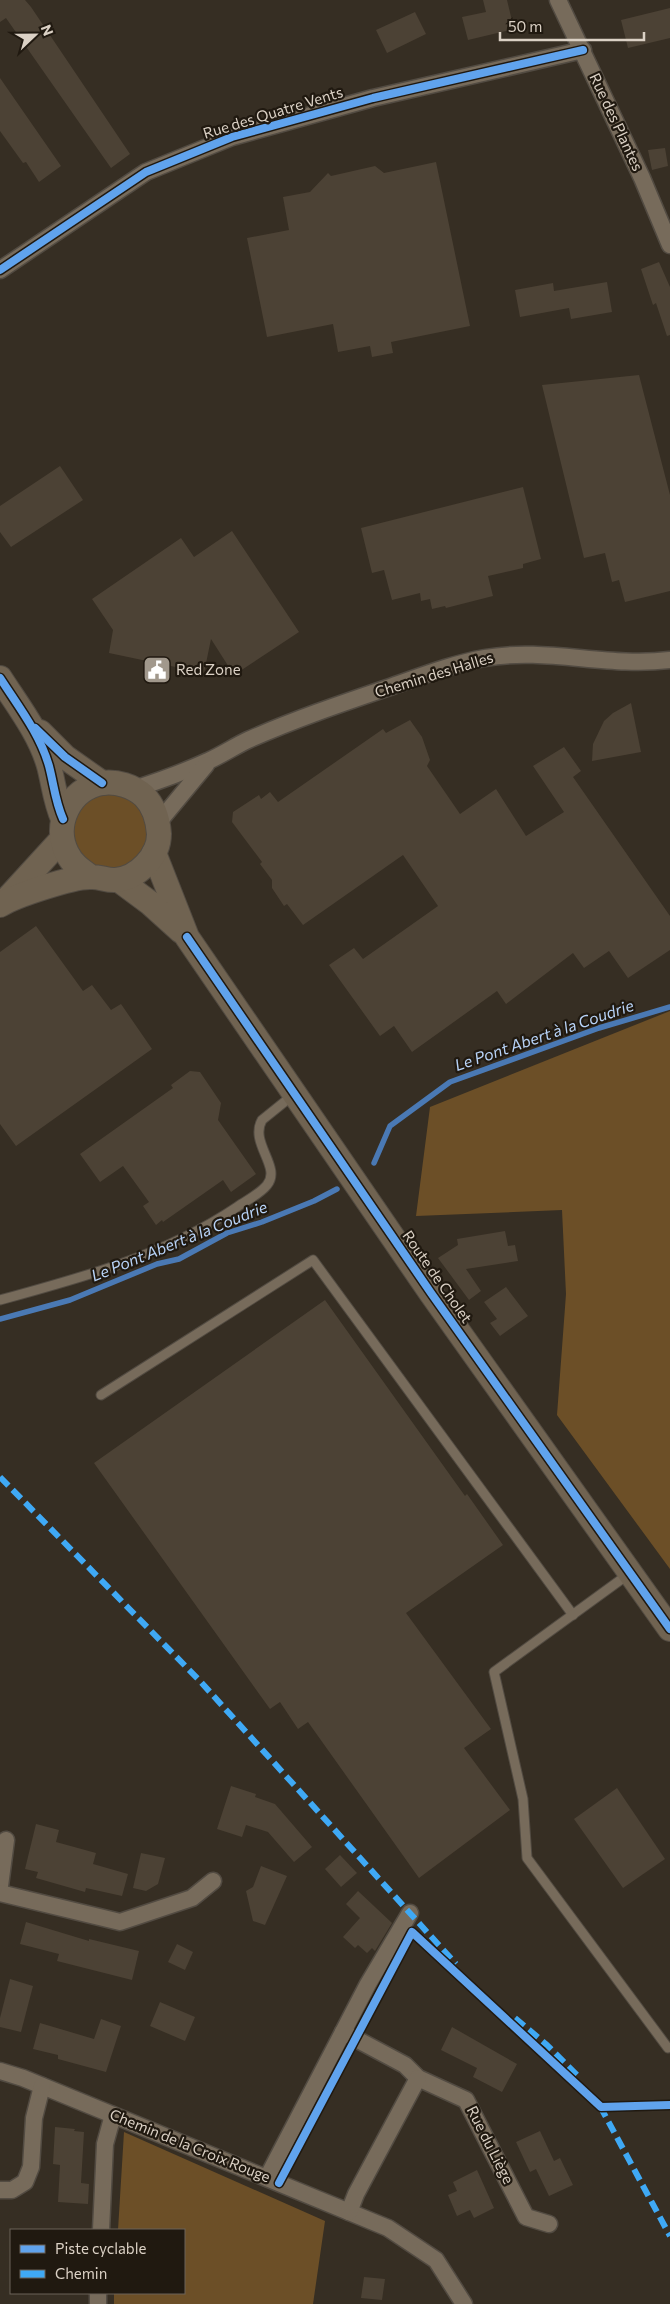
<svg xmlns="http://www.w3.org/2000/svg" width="670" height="2304" viewBox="0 0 670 2304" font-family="Commissioner,sans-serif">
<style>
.green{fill:#6c4f27}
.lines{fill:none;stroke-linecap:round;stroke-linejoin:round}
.stream{stroke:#4a79b4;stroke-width:5.5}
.building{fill:#4c4235}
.service-casing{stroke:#524b42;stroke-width:11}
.minor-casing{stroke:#524b42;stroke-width:19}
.secondary-casing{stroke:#524b42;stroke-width:26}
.service{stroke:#776b5b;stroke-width:9}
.minor{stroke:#776b5b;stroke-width:16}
.secondary{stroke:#706351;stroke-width:24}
.quiet{stroke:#3fa9f5;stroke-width:6;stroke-dasharray:12 6;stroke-linecap:butt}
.cycleway-casing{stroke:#201910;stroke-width:11}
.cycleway{stroke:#60a3ed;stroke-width:8}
.labels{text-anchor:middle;stroke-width:4.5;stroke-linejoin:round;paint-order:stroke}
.street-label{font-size:15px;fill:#dbd1c5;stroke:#201910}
.poi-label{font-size:15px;fill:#dbd1c5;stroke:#201910;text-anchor:start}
.water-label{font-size:16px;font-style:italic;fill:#b8d3f7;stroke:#201910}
</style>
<rect width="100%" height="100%" fill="#362e23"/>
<!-- green -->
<g class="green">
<circle cx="111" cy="831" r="39"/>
<polygon points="670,1011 670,1569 557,1415 566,1294 562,1210 416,1216 430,1107"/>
<polygon points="124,2132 325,2221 313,2304 114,2304 114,2293 184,2293 184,2230 118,2230"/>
</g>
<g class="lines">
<!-- stream -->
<g class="stream">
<polyline points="374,1163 390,1126 450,1082 599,1028 670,1007"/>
<polyline points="0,1319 70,1300 157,1264 179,1259 227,1233 262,1222 314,1201 337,1189"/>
</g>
</g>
<!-- building -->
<g class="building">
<polygon points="0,0 25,0 31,7 130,154 111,168 6,18 0,22"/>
<polygon points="483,0 507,0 514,29 468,40 462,17 486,12"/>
<polygon points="670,8 670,38 628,48 621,20"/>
<polygon points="415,12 426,34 387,53 376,30"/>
<polygon points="0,78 61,166 39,182 26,162 23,163 0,131"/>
<polygon points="665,148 668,166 652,170 648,150"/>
<polygon points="436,162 470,326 391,342 393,353 372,357 370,346 338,352 333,324 267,337 247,238 289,230 283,197 310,192 328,173 331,176 375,166 384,173"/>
<polygon points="659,262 670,287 670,335 667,336 656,303 653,305 641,269"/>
<polygon points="607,282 612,312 571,319 569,308 520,317 515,290 553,283 554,291"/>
<polygon points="639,375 670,495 670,591 625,602 619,580 612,582 605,553 584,558 542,385"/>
<polygon points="60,466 83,500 11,547 0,532 0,506"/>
<polygon points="523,487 541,559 523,564 523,568 488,576 493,596 446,608 445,606 432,609 430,599 421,601 420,593 392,600 384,570 372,573 361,528"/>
<polygon points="232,531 299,632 234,675 211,639 204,673 109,653 113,630 92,599 181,538 194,557"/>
<polygon points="631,703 641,752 592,761 593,744 604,721 613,713"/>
<polygon points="410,720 422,737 430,760 427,766 460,814 496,789 526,836 564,812 533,766 564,747 581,771 573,777 670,916 670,950 628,978 609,951 584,968 573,953 506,1004 497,991 412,1052 394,1026 380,1036 329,965 354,948 363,959 438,906 403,855 303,925 287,904 284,906 272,888 272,880 260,864 262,862 232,822 233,812 259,795 261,799 270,792 278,802 383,729 386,733"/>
<polygon points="36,926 83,991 92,985 111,1010 121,1004 152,1049 16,1146 0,1124 0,952"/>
<polygon points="190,1071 200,1072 221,1103 218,1120 256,1174 231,1192 223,1180 163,1222 162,1220 156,1225 143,1206 149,1202 123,1166 100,1182 80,1154 173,1088 171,1085"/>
<polygon points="505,1231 508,1246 515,1245 518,1261 466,1269 481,1291 469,1300 438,1258 458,1245 457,1239"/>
<polygon points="506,1287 528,1316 500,1336 490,1323 497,1319 484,1302"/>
<polygon points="325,1300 465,1496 467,1494 503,1545 406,1613 491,1729 464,1748 510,1810 419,1878 308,1722 298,1729 280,1702 270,1709 94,1463"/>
<polygon points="231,1786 256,1794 255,1797 275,1804 312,1847 294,1862 268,1832 246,1825 242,1837 217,1829"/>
<polygon points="617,1788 665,1859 623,1888 574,1819"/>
<polygon points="36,1824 59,1830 56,1842 96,1853 93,1864 128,1874 122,1896 86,1888 85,1892 36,1878 38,1872 25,1869"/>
<polygon points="141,1853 165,1858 158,1884 146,1891 133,1888"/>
<polygon points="340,1855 357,1873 341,1887 325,1869"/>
<polygon points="261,1866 287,1876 265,1925 253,1921 246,1891 253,1887"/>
<polygon points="358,1891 392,1923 375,1951 372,1948 367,1953 358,1945 355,1948 343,1937 360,1918 346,1904"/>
<polygon points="26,1922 89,1941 89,1939 139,1951 132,1980 57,1961 59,1954 20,1944"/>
<polygon points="177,1944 193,1952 185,1970 168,1962"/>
<polygon points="10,1979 33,1986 21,2032 0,2027 0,2018"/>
<polygon points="160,2002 195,2017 185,2041 150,2026"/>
<polygon points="101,2019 121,2026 106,2072 58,2059 58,2055 33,2049 40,2023 94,2039"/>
<polygon points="452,2027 517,2064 502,2092 473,2077 477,2068 441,2050"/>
<polygon points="55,2127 75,2129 74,2131 84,2132 81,2183 89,2184 88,2204 58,2202 60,2165 53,2164"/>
<polygon points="540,2131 554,2161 560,2158 573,2185 549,2196 536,2169 530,2172 516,2142"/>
<polygon points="477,2170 494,2208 474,2218 470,2210 457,2216 448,2195 457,2191 453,2182"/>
<polygon points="364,2277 385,2279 382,2300 361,2298"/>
</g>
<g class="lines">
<defs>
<g id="service">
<path d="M0,1300C81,1278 166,1255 237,1207C247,1200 260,1194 267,1185C282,1167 249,1143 262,1120L293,1095"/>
<polyline points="101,1395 313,1260 573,1615"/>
<polyline points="630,1573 494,1672 523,1799 527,1858 668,2048"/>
</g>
<g id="minor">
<polyline points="558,0 642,178 670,245"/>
<polyline points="0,270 146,172 232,137 373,98 583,50"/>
<path d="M134,789C159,781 184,772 208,761C222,755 235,746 248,740C293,720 340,704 387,688C419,677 451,664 485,658C546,647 608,668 670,660"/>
<polyline points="158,823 206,765"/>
<polyline points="0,1886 6,1840"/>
<polyline points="0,1893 120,1922 192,1898 213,1881"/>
<polyline points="343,2032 405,2065 418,2078 466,2100 526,2217 549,2224"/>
<polyline points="0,2071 23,2078 388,2228 436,2260 464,2304"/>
<polyline points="267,2178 368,1984 410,1913"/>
<polyline points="0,2190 12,2190 25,2182 31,2167 34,2118 42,2086"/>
<polyline points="349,2212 356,2194 418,2078"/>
<polyline points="101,2230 105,2144 113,2115"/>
<polyline points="98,2304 98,2293"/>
</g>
<g id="secondary">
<path d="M0,678C18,706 40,734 49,766C54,785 55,801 63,819"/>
<polyline points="40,732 65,757 102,783"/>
<polyline points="154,853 187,937 431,1293 670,1629"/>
<polyline points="119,880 150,903 181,931"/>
<polyline points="9,897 62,839"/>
<path d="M0,905C16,895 72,877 90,877C99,876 107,881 116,880C138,878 159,856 159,834C158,820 154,806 144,796C133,786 117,781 102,783C69,789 53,825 67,853C72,864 81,870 91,877"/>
</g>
</defs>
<!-- service casing -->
<use href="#service" class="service-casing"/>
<!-- minor casing -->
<use href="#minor" class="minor-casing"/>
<!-- secondary casing -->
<use href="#secondary" class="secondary-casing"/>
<!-- service -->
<use href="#service" class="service"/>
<!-- minor -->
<use href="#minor" class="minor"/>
<!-- secondary -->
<use href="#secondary" class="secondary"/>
<!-- quiet -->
<g class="quiet">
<polyline points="0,1477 200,1681 456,1964"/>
<polyline points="515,2018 547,2045 578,2076"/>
<polyline points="600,2106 670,2236"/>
</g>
<defs>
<g id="cycleway">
<polyline points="0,270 146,172 232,137 373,98 583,50"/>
<path d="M0,678C18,706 40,734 49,766C54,785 55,801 63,819"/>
<polyline points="35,728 65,757 102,783"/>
<polyline points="187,937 431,1293 670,1629"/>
<polyline points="279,2183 412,1932 601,2107 670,2105"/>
</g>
</defs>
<!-- cycleway casing -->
<use href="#cycleway" class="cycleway-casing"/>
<!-- cycleway -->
<use href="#cycleway" class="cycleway"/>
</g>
<!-- icons -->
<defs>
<symbol id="civic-square" viewBox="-11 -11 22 22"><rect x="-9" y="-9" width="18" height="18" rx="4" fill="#a1988c" stroke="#201910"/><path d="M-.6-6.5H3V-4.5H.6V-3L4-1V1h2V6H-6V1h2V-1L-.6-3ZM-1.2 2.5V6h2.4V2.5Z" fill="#fff"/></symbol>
</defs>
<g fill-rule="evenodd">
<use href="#civic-square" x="141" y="654" width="32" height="32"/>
</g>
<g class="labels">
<!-- street labels -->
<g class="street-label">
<text transform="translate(273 113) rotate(-17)" y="5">Rue des Quatre Vents</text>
<text transform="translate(616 122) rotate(65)" y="5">Rue des Plantes</text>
<text transform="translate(434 675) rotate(-17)" y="5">Chemin des Halles</text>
<text transform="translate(437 1277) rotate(55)" y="5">Route de Cholet</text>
<text transform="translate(490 2145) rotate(63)" y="5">Rue du Liège</text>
<text transform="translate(190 2146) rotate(22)" y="5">Chemin de la Croix Rouge</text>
</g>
<!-- poi labels -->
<g class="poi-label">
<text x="176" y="675">Red Zone</text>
</g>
<!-- water labels -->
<g class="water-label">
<text transform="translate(544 1035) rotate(-19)" y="6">Le Pont Abert à la Coudrie</text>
<text transform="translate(179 1241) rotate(-22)" y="6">Le Pont Abert à la Coudrie</text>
</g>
</g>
<!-- legend -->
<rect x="10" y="2229" width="175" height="65" fill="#201910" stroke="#6b6358"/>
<rect x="20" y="2245" width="25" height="8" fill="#60a3ed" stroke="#6b6358"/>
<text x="55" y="2254" font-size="15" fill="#dbd1c5">Piste cyclable</text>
<rect x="20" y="2270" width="25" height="8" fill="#3fa9f5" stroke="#6b6358"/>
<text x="55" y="2279" font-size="15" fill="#dbd1c5">Chemin</text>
<!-- north arrow -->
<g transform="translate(35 35) rotate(68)" stroke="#201910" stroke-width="4" paint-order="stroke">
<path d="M0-4L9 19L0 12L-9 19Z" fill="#dbd1c5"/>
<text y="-8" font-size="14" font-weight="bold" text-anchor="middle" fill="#dbd1c5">N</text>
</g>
<!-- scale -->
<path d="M500 32v8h144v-8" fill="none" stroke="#dbd1c5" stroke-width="2.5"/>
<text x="508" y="32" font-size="15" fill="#dbd1c5" stroke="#201910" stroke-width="4" paint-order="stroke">50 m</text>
</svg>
